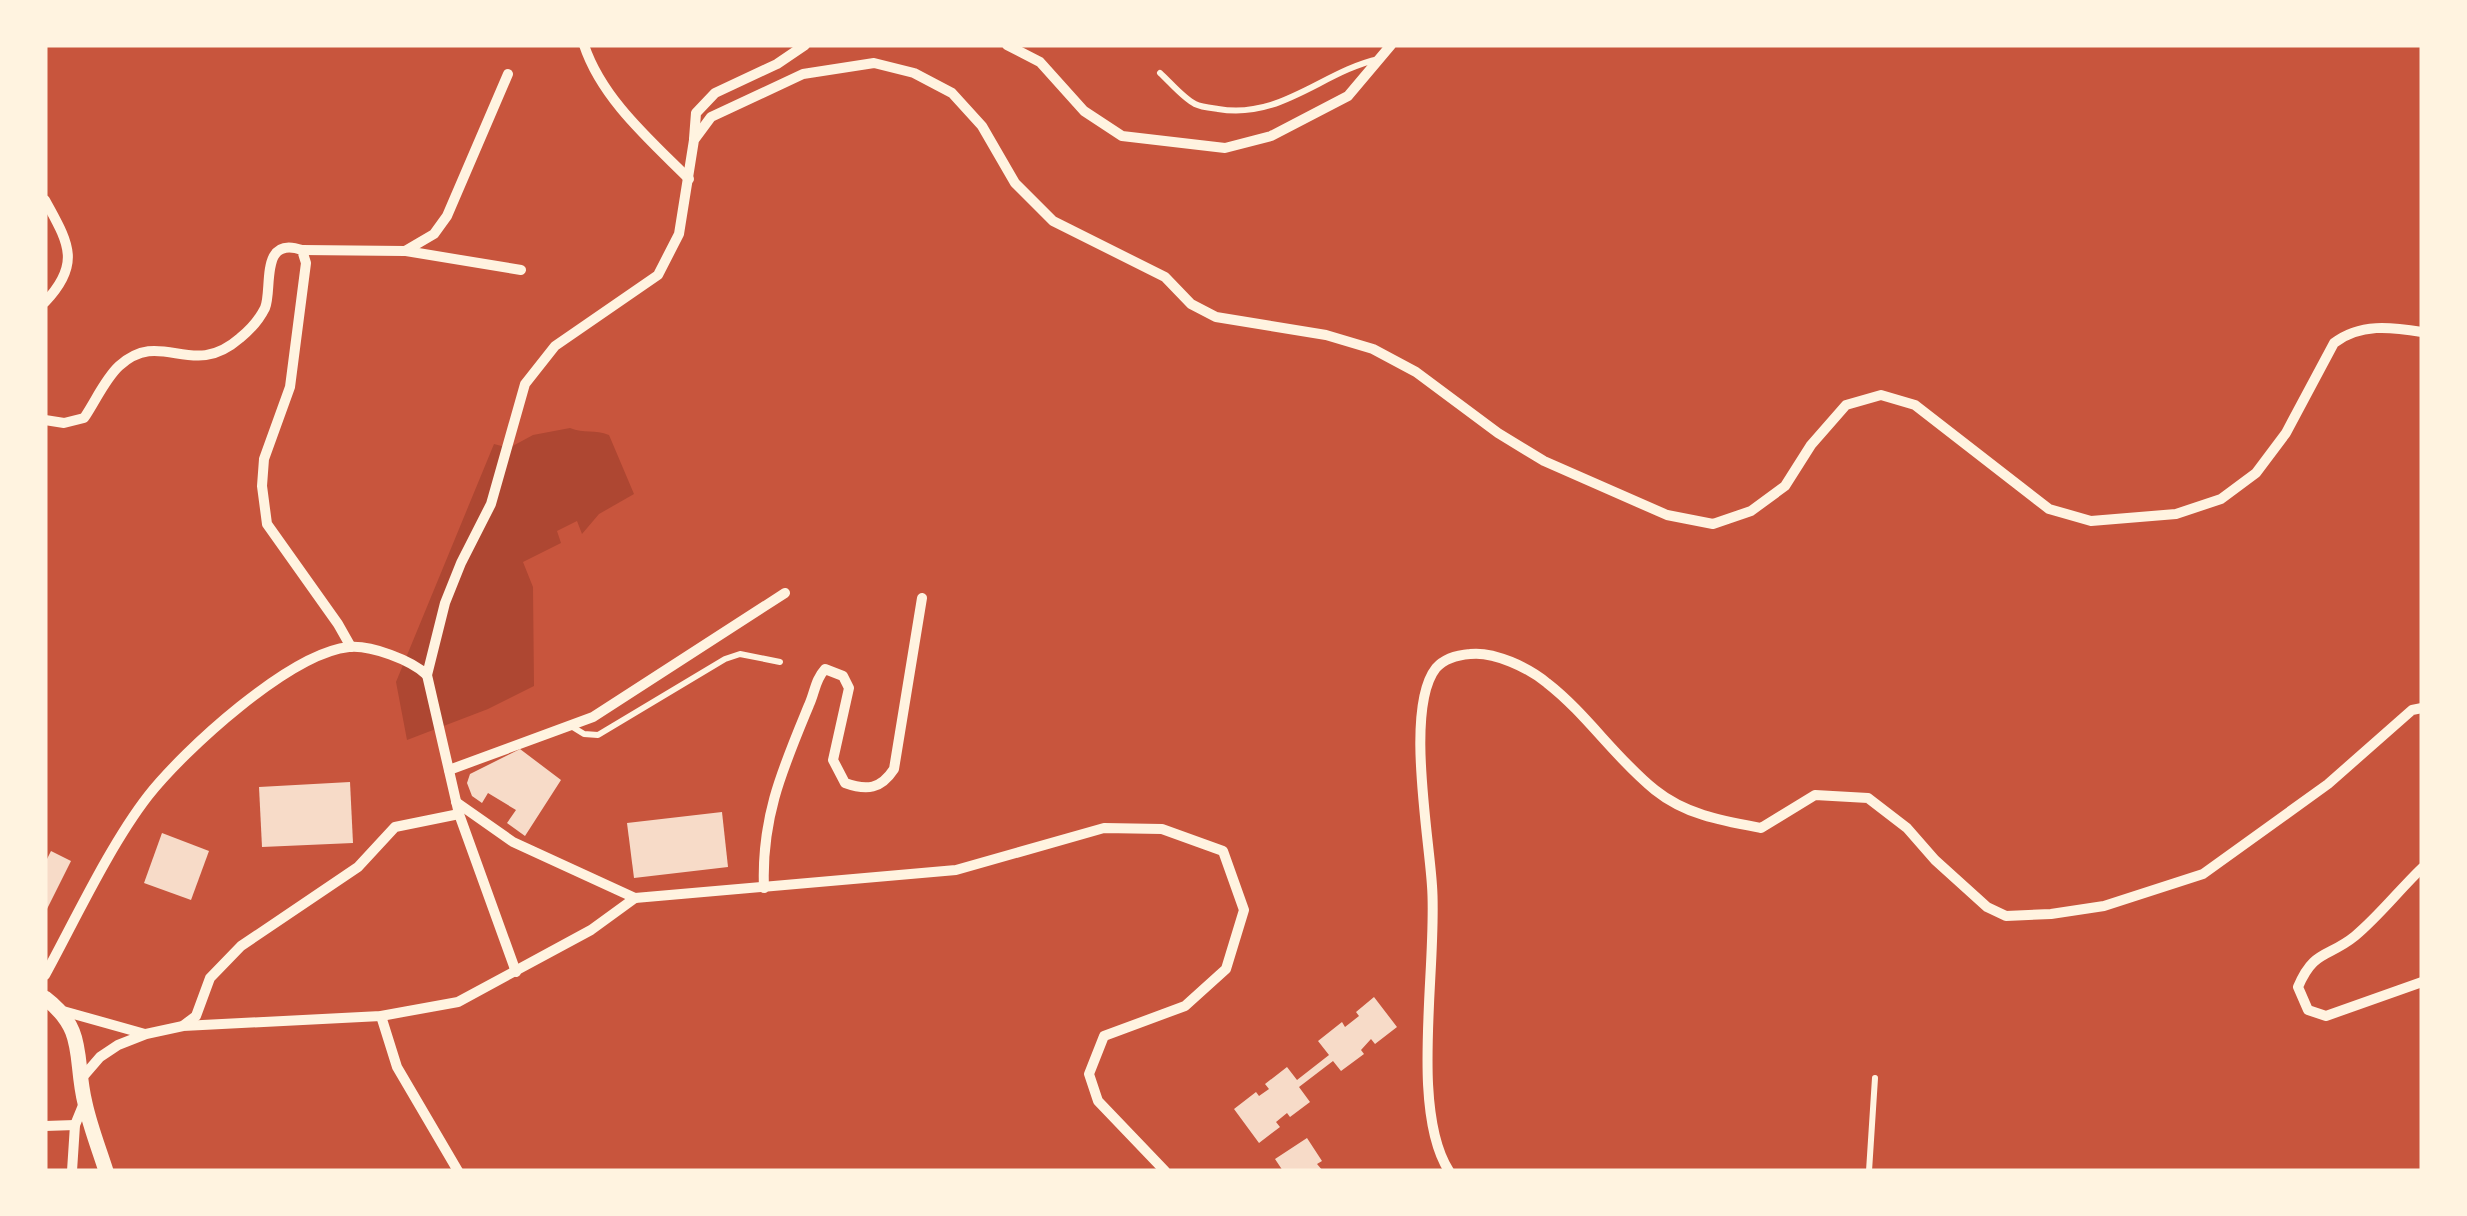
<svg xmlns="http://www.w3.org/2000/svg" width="2467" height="1216" viewBox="0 0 2467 1216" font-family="Mulish,sans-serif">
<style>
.green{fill:#ae4732}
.building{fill:#f7dbc8}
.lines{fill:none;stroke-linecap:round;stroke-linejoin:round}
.service{stroke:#fff3e0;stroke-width:6}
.minor{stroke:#fff3e0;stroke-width:10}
.tertiary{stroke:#fff3e0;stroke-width:15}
</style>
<rect width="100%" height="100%" fill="#c8553d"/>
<!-- green -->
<path class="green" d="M570,428C584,434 595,429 609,435L634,494L599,514L582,534L577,521L557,531L561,543L523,562L533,587L534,686L488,709L407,740L396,682L494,444L509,448L533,435Z"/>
<!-- building -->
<g class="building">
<polygon points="520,749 561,780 525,836 507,823 516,810 488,793 482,803 472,796 467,783 470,774"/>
<polygon points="350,782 353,843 262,847 259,787"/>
<polygon points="722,812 728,867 634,878 627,823"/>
<polygon points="162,833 209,851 191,900 144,883"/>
<polygon points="51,851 71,861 45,913 45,863"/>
<polygon points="1374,997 1397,1027 1375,1044 1371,1039 1361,1050 1364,1054 1341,1071 1333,1061 1299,1087 1310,1102 1290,1117 1287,1113 1276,1122 1280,1127 1259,1143 1234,1109 1256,1092 1259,1096 1269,1089 1265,1084 1287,1067 1297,1080 1329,1055 1318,1041 1342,1022 1345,1027 1359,1016 1356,1012"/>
<polygon points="1307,1138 1322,1161 1317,1164 1323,1171 1283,1171 1275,1159"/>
</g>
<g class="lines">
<!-- service -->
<g class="service">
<path d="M1160,73C1170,82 1183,98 1195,104C1201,107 1211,108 1218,109C1281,120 1323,71 1379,59"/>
<polyline points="571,726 584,734 598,735 725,659 740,654 780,662"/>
<polyline points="1869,1171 1875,1078"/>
</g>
<!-- minor -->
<g class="minor">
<path d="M584,45C602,99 650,140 689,179"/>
<polyline points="1007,45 1040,62 1084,111 1122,136 1225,148 1271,136 1348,96 1391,45"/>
<polyline points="694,139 696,113 715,93 777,64 805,45"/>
<path d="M45,200C67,241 83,262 45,302"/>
<polyline points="302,250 405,251 434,234 447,216 508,74"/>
<polyline points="406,251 521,270"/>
<path d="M45,420L64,423L84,418C95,402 105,379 119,366C162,327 191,381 240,338C250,330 259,320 265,308C273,289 259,235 302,250L306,263L290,387L264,459L262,486L267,524L338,624L351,647"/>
<polyline points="449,770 593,717 785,593"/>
<polyline points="456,802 513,842 635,898"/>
<path d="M2422,868C2399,890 2380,915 2355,936C2328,958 2314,949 2298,987L2308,1010L2326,1016L2422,982"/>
<path d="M764,888C761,817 783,768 809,705C815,692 815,680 825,669L843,676L849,688L833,760L845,783C867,791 881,789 894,769L922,598"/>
<polyline points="635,898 956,870 1104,828 1162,829 1223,851 1244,910 1226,969 1185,1006 1104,1036 1089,1074 1098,1101 1165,1171"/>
<path d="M516,972L459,814L427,675L445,603L461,563L491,504L525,384L555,346L658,275L679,234L694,140L711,117L803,74L874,63L914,73L952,93L982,126L1015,183L1053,221L1165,277L1191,304L1216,317L1326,335L1373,349L1416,372L1498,433L1544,461L1667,515L1713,524L1751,511L1785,486L1811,445L1846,405L1881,395L1915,405L2049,509L2091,521L2176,514L2221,499L2256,473L2286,433L2334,343C2360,323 2391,327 2422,332"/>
<path d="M45,975C75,920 110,845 148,796C184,750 290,653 349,647C371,645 411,660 427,675"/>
<polyline points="63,1011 145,1034"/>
<polyline points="381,1016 397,1067 458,1171"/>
<polyline points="184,1025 196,1016 210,978 241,946 358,867 395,827 459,814"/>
<polyline points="81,1079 100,1057 118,1045 146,1034 183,1026 381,1016 458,1002 591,930 635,898"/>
<polyline points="45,1126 75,1125"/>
<polyline points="72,1171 75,1125 84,1103"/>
<path d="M1449,1171C1409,1109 1438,962 1432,886C1429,835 1405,707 1436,668C1445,658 1457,655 1470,654C1494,651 1529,668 1547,683C1587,714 1615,758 1655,790C1686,815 1723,821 1761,828L1815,795L1868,798L1907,828L1935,860L1987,907L2006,916L2051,914L2104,906L2203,874L2328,784L2412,710L2422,708"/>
</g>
<!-- tertiary -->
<path class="tertiary" d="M45,998C87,1030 74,1058 85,1103C90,1126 99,1149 106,1171"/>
</g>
<!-- border -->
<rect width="2467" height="1216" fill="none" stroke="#fff3e0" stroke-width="95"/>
</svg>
